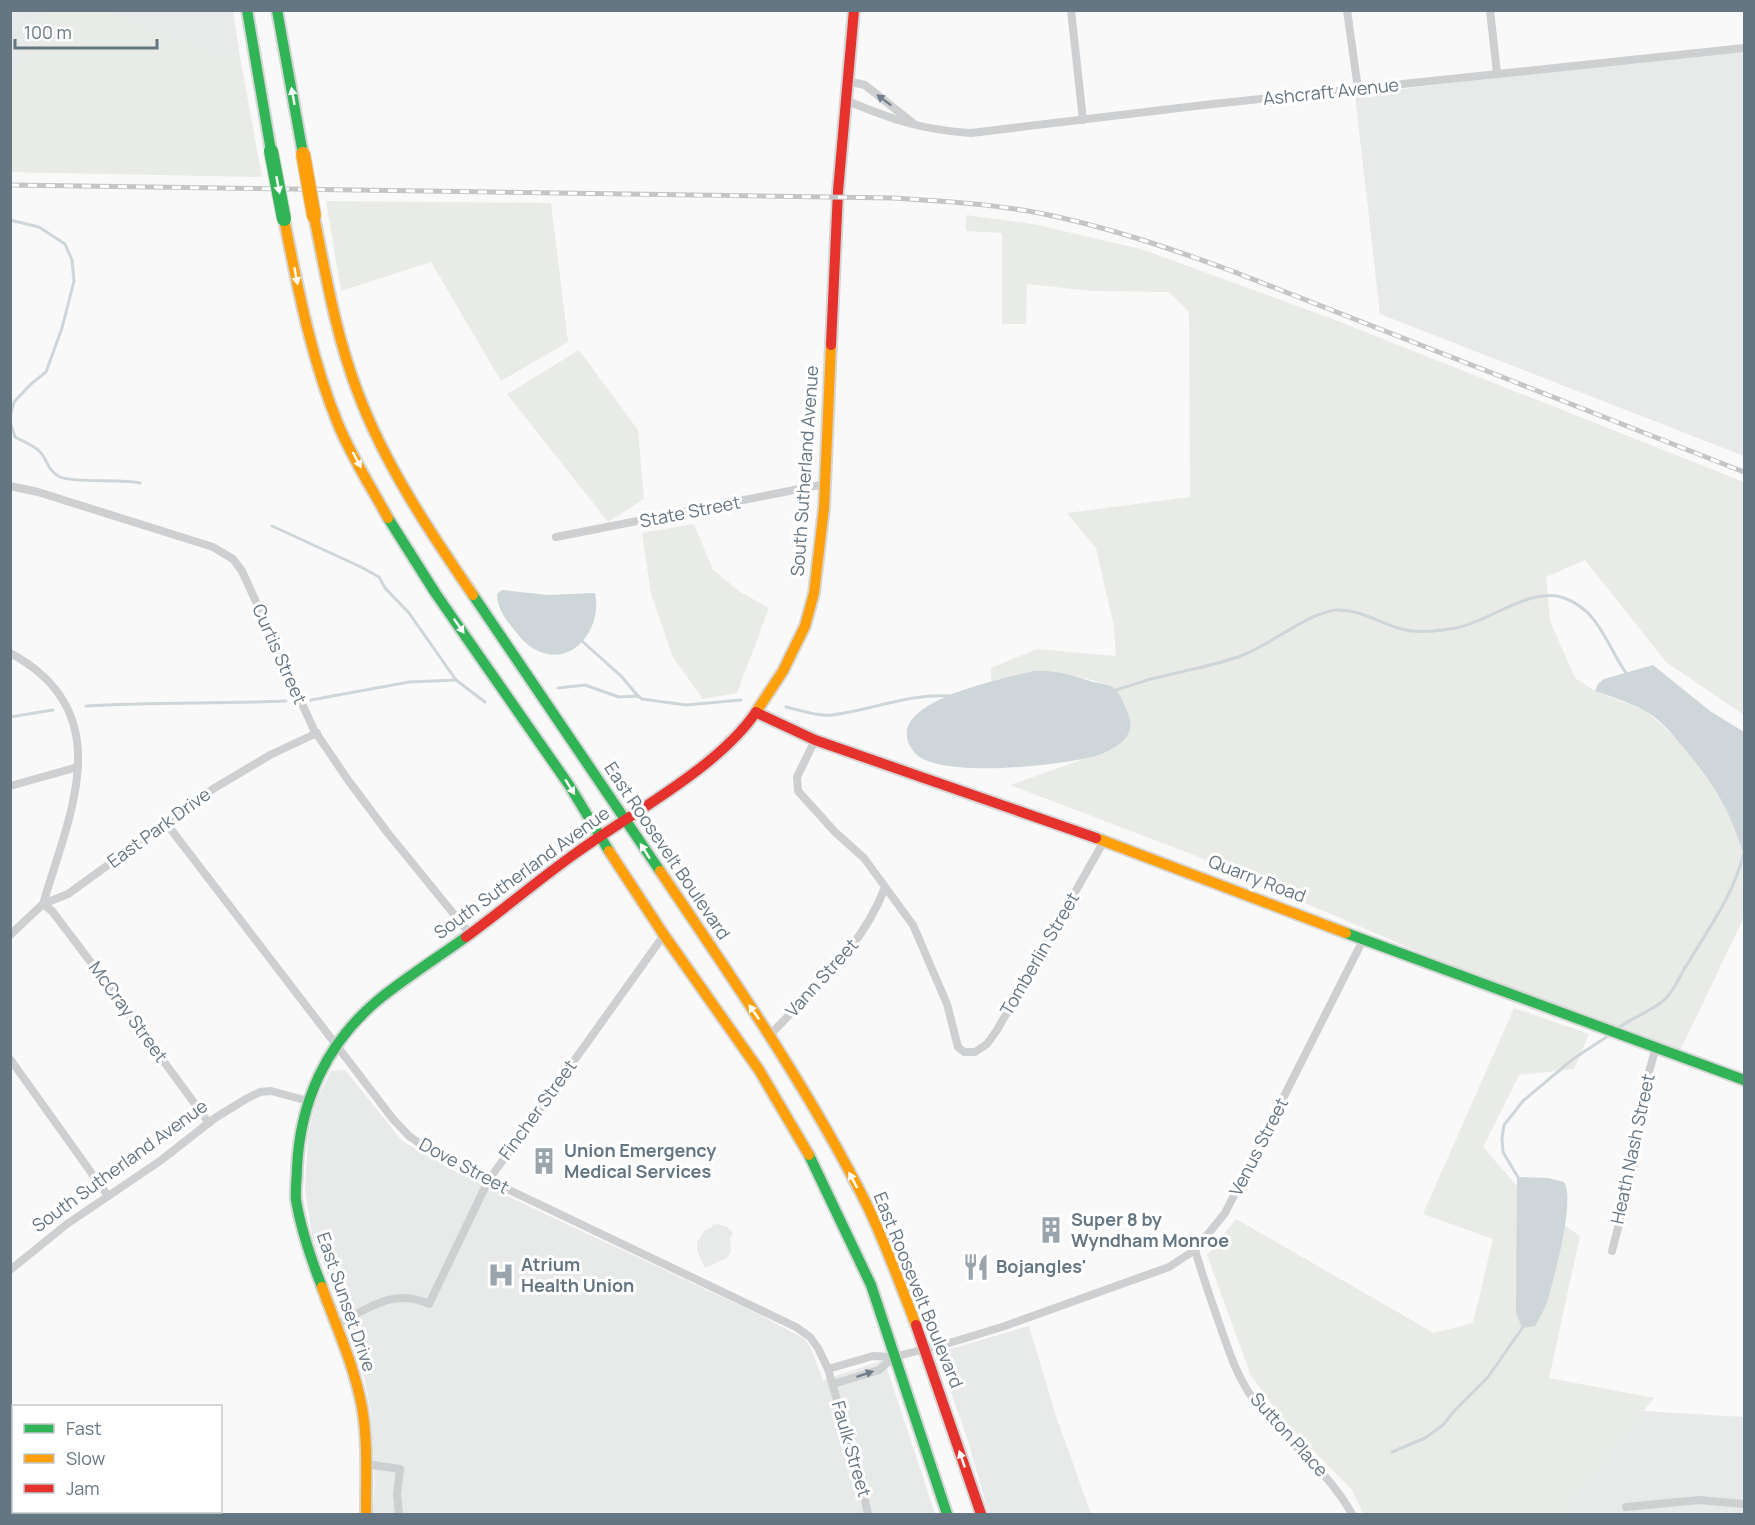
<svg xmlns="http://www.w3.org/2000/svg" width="1755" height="1525" viewBox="0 0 1755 1525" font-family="Manrope,sans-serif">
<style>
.built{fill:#e8e9e9}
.green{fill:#e8ebe6}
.water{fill:#ced6d9}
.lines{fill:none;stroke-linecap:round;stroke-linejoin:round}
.stream{stroke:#ced6d9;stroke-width:3}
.fast-casing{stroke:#d5d6d7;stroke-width:14}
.slow-casing{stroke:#d5d6d7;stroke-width:14}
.jam-casing{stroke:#d5d6d7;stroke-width:14}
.street{stroke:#cecfd0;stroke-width:8}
.fast{stroke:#30b455;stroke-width:10}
.slow{stroke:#ff9f0a;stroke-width:10}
.jam{stroke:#e5322d;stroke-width:10}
.rail-casing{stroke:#c3c5c6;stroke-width:5}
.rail{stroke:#fff;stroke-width:3;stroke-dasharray:9;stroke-linecap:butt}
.fast-bridge-casing{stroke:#d5d6d6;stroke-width:16;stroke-linecap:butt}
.slow-bridge-casing{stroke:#d5d6d6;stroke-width:16;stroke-linecap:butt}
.fast-bridge{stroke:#30b455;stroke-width:14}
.slow-bridge{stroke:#ff9f0a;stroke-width:14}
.oneway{fill:#fff}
.oneway2{fill:#707f8b}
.labels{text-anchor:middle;stroke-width:6;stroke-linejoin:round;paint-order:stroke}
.street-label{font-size:18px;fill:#657683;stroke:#fff}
.poi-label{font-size:18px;font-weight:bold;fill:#657683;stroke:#fff;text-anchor:start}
</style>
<rect width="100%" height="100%" fill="#f9f9f9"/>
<!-- built -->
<g class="built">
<polygon points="11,10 45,11 11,88 10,11"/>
<polygon points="102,11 233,11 240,57 209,52"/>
<polygon points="1744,46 1744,456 1380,314 1355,95"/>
<polygon points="345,1070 402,1141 458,1173 758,1314 805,1339 811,1349 823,1380 884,1360 935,1514 372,1514 375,1486 371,1412 365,1381 350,1333 312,1235 305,1189 308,1136 316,1101 331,1071"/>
<polygon points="718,1224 727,1227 733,1232 730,1239 731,1251 727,1258 705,1268 697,1251 697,1242 705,1230 712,1227 712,1225"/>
<polygon points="1029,1326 1056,1416 1091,1514 989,1514 967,1438 937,1353"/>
<polygon points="1643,1411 1744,1417 1744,1514 1560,1514"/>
</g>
<!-- green -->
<g class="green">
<polygon points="45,11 102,11 209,52 240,57 262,177 11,172 11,88"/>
<polygon points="326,201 551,203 568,342 501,381 431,262 341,291"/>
<polygon points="966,215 1033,224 1141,249 1330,318 1744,482 1744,715 1666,662 1585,560 1546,577 1550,621 1575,678 1595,691 1646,711 1674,736 1707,775 1725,804 1734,823 1744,856 1744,917 1680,1051 1472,975 1194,855 1010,785 1107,751 1107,684 1080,677 1033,671 991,682 991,668 1037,649 1116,656 1114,627 1096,548 1067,513 1190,497 1189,312 1169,292 1091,291 1027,284 1026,324 1002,324 1002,233 966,231"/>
<polygon points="579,350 638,430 644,499 608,522 507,394"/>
<polygon points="694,524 713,570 740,592 769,608 737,693 703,699 673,657 651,594 642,533"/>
<polygon points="1514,1008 1589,1034 1574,1069 1519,1075 1483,1147 1532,1203 1580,1236 1549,1378 1654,1398 1560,1514 1363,1514 1352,1490 1288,1425 1251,1376 1207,1255 1236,1219 1434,1333 1473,1323 1493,1239 1423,1214"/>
</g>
<!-- water -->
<g class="water">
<path d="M502,590L548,595L595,593C603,627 573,669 536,650C526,645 518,635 512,627C504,618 497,606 497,594Z"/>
<path d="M1653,665L1710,711L1744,732V855C1729,808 1715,785 1683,747C1673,735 1661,720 1647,712C1631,703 1613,697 1595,691L1598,684L1604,679Z"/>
<path d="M1033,671C1052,670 1069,674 1087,680C1096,684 1109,682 1116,690C1121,695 1124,705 1127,711C1132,721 1132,731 1124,740C1116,748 1103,754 1092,757C1059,765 936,780 914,752C875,702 1005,679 1033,671Z"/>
<path d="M1517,1177L1548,1178L1564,1182C1576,1199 1553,1283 1546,1305C1543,1312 1539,1319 1535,1326L1522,1328L1516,1312Z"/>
</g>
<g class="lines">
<!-- stream -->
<g class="stream">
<polyline points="10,220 39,227 65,244 72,260 74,281 62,328 46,372 31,384 14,402 10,416"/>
<path d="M10,422L15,437C22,441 33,445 39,451C48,459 46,470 60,477C73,483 121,479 140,483"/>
<polyline points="272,526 361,567 379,577 385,588 409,613 456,680 485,702"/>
<polyline points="582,641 621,676 638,696"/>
<polyline points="558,688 585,685 619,697 638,696 642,699 686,705 741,700"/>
<path d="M1116,690C1132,685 1148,679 1164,676C1190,669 1218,665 1243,655C1270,645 1309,612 1337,610C1359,609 1378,622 1398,628C1416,634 1438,631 1456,628C1489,622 1530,586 1564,598C1599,610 1607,646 1626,673L1625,677"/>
<polyline points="311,700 409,682 456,680"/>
<path d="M86,706C153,702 219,704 286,701"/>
<path d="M786,707C800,710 818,717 832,715C873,710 909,693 951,696"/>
<polyline points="10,717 53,710"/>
<path d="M1616,1030C1630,1018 1648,1013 1663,1001C1675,991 1679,976 1688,963C1711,924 1732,898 1744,853"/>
<polyline points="1519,1179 1503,1152 1502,1138 1504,1125 1523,1101 1573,1059 1611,1034"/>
<polyline points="1392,1452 1425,1438 1443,1425 1455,1410 1488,1377 1523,1327"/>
</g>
<defs>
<g id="fast">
<polyline points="247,10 271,151"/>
<polyline points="277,10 303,154"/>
<polyline points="388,518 436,594 569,785 609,851"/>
<polyline points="473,595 660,871"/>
<polyline points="1346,933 1744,1080"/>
<polyline points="809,1155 871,1285 947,1514"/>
<path d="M322,1287C311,1259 301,1230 296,1200C295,1190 297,1178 297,1168C300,1102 326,1044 377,1001C405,978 437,958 466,937"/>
<polyline points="209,1512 215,1514"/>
</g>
<g id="slow">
<path d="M314,216C326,276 336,336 358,393C385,465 430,532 473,595"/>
<path d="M284,219C298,289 311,358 338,424C351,456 371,487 388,518"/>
<polyline points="756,712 783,671 805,626 814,593 824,508 831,345"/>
<polyline points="1096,838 1346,933"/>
<polyline points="609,851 664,935 759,1070 809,1155"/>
<path d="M660,871C733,979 807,1086 866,1203C885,1242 900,1284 916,1325"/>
<path d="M322,1287C336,1326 354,1365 362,1407C368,1441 366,1479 366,1514"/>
</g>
<g id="jam">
<polyline points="831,345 838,191 854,10"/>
<polyline points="757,713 815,740 1096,838"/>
<path d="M466,937C503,910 538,880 576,853C631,813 718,768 756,712"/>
<polyline points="916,1325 981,1514"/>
<polyline points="10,1418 14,1419"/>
</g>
</defs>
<!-- fast casing -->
<use href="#fast" class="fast-casing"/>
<!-- slow casing -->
<use href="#slow" class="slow-casing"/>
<!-- jam casing -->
<use href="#jam" class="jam-casing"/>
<!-- street -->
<g class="street">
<polyline points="1071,10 1083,120"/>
<polyline points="1347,10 1358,89"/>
<polyline points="1490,10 1497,73"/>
<polyline points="847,81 865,85 914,124"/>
<path d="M845,100C891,119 921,130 971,133L1204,105L1744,48"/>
<polyline points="10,486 38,492 213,547 233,559 242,571 314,730 348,780 387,832 470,934"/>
<polyline points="556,537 825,484"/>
<path d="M10,653C120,712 70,812 43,904L52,911L93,965L209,1123"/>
<polyline points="815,740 797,777 798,791 835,832 864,858 913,925 947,1004 958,1047 964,1052 975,1052 987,1044 997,1030 1104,841"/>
<polyline points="10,786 78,767"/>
<polyline points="166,823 393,1119 409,1136 438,1156 796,1327 810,1337 818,1348 828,1369 860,1479 868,1514"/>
<polyline points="10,935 43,904 68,894 213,789 270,755 317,733"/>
<path d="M770,1035C813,989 863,947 885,887"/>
<polyline points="10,1059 108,1196"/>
<path d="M1195,1250C1202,1274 1210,1297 1218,1320C1228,1348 1236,1376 1254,1400C1285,1442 1326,1467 1352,1514"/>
<polyline points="1612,1251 1633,1170 1645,1086 1656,1047"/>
<polyline points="10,1270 67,1224 160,1161 215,1118 246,1099 260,1092 271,1091 308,1101"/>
<path d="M337,1324C368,1309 394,1287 429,1304L488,1181L664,935"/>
<polyline points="828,1369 873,1356 894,1357 956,1341 1005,1326 1169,1267 1195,1250 1225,1213 1363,940"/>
<polyline points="833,1384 879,1370 894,1357"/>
<polyline points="366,1464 400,1469 397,1494 399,1514"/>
<polyline points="1626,1507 1699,1500 1744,1504"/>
</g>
<!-- fast -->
<use href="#fast" class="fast"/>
<!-- slow -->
<use href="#slow" class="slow"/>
<!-- jam -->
<use href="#jam" class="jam"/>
<defs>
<path id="rail" d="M10,185L893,198C942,201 991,204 1039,213C1105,226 1169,248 1232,271L1744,472"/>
</defs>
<!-- rail casing -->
<use href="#rail" class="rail-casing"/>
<!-- rail -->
<use href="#rail" class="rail"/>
<defs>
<polyline id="fast-bridge" points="271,151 284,219"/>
<polyline id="slow-bridge" points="303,154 314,216"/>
</defs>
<!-- fast-bridge casing -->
<use href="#fast-bridge" class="fast-bridge-casing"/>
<!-- slow-bridge casing -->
<use href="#slow-bridge" class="slow-bridge-casing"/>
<!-- fast-bridge -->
<use href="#fast-bridge" class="fast-bridge"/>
<!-- slow-bridge -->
<use href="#slow-bridge" class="slow-bridge"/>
</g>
<!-- one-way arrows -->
<defs><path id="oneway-solid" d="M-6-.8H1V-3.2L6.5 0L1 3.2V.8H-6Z" transform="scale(1.5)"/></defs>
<g class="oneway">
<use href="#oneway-solid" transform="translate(293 96) rotate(-100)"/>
<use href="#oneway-solid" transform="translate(278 185) rotate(79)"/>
<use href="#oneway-solid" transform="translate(296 276) rotate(79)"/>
<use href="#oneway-solid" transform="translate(357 460) rotate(62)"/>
<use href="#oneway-solid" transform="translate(459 626) rotate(55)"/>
<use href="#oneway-solid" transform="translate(570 787) rotate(58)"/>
<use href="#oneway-solid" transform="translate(645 851) rotate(-123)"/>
<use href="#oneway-solid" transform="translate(754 1012) rotate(-125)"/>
<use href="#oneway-solid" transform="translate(853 1180) rotate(-118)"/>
<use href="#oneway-solid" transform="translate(962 1459) rotate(-109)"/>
</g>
<g class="oneway2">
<use href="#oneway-solid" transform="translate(884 100) rotate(-143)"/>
<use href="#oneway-solid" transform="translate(865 1374) rotate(-18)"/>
</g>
<!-- icons -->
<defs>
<symbol id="building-bare" viewBox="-9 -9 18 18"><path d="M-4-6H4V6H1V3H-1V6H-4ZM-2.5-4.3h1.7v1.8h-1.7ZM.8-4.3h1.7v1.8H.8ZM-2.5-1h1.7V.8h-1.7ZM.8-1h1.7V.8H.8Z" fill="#99a4ac" stroke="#fff" stroke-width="2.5" paint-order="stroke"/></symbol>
<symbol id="restaurant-bare" viewBox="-9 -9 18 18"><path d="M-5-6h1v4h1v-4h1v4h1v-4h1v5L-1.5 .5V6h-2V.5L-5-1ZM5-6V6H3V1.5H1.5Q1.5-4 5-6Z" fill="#99a4ac" stroke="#fff" stroke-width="2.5" paint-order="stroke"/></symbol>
<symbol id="hospital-bare" viewBox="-9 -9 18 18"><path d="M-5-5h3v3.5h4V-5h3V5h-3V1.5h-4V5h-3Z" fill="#99a4ac" stroke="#fff" stroke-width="2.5" paint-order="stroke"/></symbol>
</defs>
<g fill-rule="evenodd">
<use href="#building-bare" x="525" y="1142" width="38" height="38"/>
<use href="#building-bare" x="1032" y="1211" width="38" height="38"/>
<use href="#restaurant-bare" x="957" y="1248" width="38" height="38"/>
<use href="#hospital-bare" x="482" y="1256" width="38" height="38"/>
</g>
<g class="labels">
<!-- street labels -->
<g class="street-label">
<text transform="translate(1331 92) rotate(-6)" y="6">Ashcraft Avenue</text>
<text transform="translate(805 471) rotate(-86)" y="6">South Sutherland Avenue</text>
<text transform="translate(690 512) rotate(-11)" y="6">State Street</text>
<text transform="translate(279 654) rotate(66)" y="6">Curtis Street</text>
<text transform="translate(159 828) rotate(-36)" y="6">East Park Drive</text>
<text transform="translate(667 851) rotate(56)" y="6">East Roosevelt Boulevard</text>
<text transform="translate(522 873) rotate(-36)" y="6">South Sutherland Avenue</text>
<text transform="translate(1257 879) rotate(21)" y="6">Quarry Road</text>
<text transform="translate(1040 954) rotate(-60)" y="6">Tomberlin Street</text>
<text transform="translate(822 978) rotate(-48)" y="6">Vann Street</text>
<text transform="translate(128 1012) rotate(54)" y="6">McCray Street</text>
<text transform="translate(538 1110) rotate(-54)" y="6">Fincher Street</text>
<text transform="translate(1259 1147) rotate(-63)" y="6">Venus Street</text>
<text transform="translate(1633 1149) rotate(-78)" y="6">Heath Nash Street</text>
<text transform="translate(120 1166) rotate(-36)" y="6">South Sutherland Avenue</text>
<text transform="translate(464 1166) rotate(28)" y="6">Dove Street</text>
<text transform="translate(918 1290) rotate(68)" y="6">East Roosevelt Boulevard</text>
<text transform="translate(346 1302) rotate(71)" y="6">East Sunset Drive</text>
<text transform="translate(1289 1435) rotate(48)" y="6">Sutton Place</text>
<text transform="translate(851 1449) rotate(74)" y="6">Faulk Street</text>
</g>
<!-- poi labels -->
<g class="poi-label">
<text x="564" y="1157">Union Emergency<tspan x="564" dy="21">Medical Services</tspan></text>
<text x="1071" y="1226">Super 8 by<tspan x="1071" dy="21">Wyndham Monroe</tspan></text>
<text x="521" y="1271">Atrium<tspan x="521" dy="21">Health Union</tspan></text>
<text x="996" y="1273">Bojangles'</text>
</g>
</g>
<!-- border -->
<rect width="1755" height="1525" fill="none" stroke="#657683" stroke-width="24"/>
<!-- legend -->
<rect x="12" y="1405" width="210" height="108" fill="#ffffff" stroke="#c1c8cd" stroke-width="1.5"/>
<rect x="24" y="1424" width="30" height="9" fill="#30b455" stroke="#c1c8cd" stroke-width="1.5"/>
<text x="66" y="1435" font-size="18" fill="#657683">Fast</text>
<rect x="24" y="1454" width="30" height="9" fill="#ff9f0a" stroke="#c1c8cd" stroke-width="1.5"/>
<text x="66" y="1465" font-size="18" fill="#657683">Slow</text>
<rect x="24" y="1484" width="30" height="9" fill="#e5322d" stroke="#c1c8cd" stroke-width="1.5"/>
<text x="66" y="1495" font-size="18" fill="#657683">Jam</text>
<!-- scale -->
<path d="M15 39v9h142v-9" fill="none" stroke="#657683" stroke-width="3"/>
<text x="24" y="39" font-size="18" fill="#657683" stroke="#ffffff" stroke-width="4.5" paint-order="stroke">100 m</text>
</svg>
